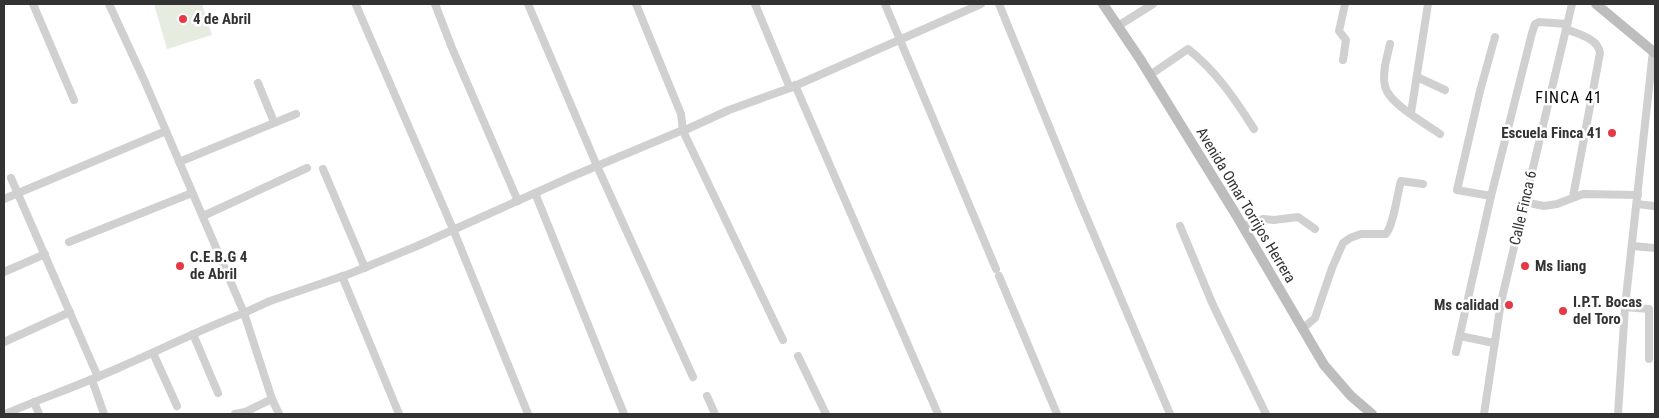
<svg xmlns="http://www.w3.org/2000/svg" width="1659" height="418" viewBox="0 0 1659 418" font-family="'Roboto Condensed',sans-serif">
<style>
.green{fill:#e6ecdf}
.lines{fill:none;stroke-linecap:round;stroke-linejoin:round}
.street{stroke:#d0d0d0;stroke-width:8}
.secondary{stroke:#bdbdbd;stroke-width:10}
.poi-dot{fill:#e63946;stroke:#fff;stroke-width:2}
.labels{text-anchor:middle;stroke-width:5;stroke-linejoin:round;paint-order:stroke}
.poi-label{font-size:15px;font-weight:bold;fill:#333;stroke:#fff;text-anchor:start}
.street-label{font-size:15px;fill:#333;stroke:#fff}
.neighbourhood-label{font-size:16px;letter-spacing:1px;fill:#000;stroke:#fff}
</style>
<rect width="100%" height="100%" fill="#fff"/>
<!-- green -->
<polygon class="green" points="154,4 202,4 212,35 167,49"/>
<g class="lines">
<!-- street -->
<g class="street">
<polyline points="33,4 74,100"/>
<polyline points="109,4 145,82 244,313 270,301 349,274 417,246 573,176 683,130 683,131 729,110 790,88 981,4"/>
<polyline points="435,4 452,48 518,201"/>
<polyline points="528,4 597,166 693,377"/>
<polyline points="636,4 681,114 683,131 783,340"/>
<polyline points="755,4 790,88"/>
<polyline points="885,4 996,269"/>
<polyline points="999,4 1080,202 1170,414"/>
<polyline points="356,5 453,229 528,414"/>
<polyline points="1118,26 1153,4"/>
<path d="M1566,29C1578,34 1598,38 1600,53L1573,197"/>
<path d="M1390,44C1387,57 1382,73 1385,86C1388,103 1426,124 1440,134"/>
<polyline points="1343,60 1346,40 1339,31 1345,4"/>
<path d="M1150,75L1188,49C1216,71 1235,99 1254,129"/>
<polyline points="1417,77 1445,90"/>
<polyline points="258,83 274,122"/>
<polyline points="795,85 938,414"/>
<polyline points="1411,113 1428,4"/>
<polyline points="179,162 296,114"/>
<polyline points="323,169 365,268"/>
<polyline points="11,178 98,377"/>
<polyline points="535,193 624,414"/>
<polyline points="1491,196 1457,190 1480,91 1495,37"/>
<polyline points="4,199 166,131"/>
<polyline points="1524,202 1544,206 1557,204 1583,194 1638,195"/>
<polyline points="1637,204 1654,206"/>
<polyline points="203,216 307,168"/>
<polyline points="1180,226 1213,305 1266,414"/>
<polyline points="1243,226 1263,219 1274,220 1298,217 1315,229"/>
<polyline points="69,242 192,193"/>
<polyline points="1632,246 1655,248"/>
<polyline points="4,272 45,254"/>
<polyline points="342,276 399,414"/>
<polyline points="999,276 1057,414"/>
<polyline points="1625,307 1649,309 1649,359"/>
<path d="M1302,329L1315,318L1332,268L1343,243L1350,238L1361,234H1386C1394,223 1397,195 1401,181L1423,184"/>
<polyline points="193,334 218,393"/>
<polyline points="1460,336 1494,343"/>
<polyline points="4,342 70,312"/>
<polyline points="1456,352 1491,196 1532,33 1535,24 1539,22 1567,24"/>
<polyline points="153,353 177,406"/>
<polyline points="798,356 826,414"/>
<polyline points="92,380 104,414"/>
<polyline points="707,396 715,414"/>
<polyline points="34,402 39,414"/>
<path d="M5,414C45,397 86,383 125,365C165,348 203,328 244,313L272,399L279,414"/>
<polyline points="235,414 245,412 272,399"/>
<polyline points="1484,414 1501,302 1572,4"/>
<polyline points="1618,414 1625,307 1653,51"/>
</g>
<!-- secondary -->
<g class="secondary">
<polyline points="1103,4 1140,59 1235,213 1324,365 1351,396 1372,414"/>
<polyline points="1596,4 1655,53"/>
</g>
</g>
<!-- markers -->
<g class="poi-dot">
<circle cx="183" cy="19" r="5"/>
<circle cx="1612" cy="133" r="5"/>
<circle cx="180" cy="266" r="5"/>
<circle cx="1525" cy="266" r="5"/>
<circle cx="1509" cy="305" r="5"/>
<circle cx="1563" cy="311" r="5"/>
</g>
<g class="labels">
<!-- poi labels -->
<g class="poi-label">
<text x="193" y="24">4 de Abril</text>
<text x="1602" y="138" text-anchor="end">Escuela Finca 41</text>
<text x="190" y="262">C.E.B.G 4<tspan x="190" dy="17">de Abril</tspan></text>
<text x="1535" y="271">Ms liang</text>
<text x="1573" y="307">I.P.T. Bocas<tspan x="1573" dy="17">del Toro</tspan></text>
<text x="1499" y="310" text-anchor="end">Ms calidad</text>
</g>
<!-- street labels -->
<g class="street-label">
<text transform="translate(1246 205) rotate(59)" y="5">Avenida Omar Torrijos Herrera</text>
<text transform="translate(1523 208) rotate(-77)" y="5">Calle Finca 6</text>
</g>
<!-- neighbourhood labels -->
<g class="neighbourhood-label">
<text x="1569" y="103">FINCA 41</text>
</g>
</g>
<!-- border -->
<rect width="1659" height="418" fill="none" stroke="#333333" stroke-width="10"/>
</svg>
